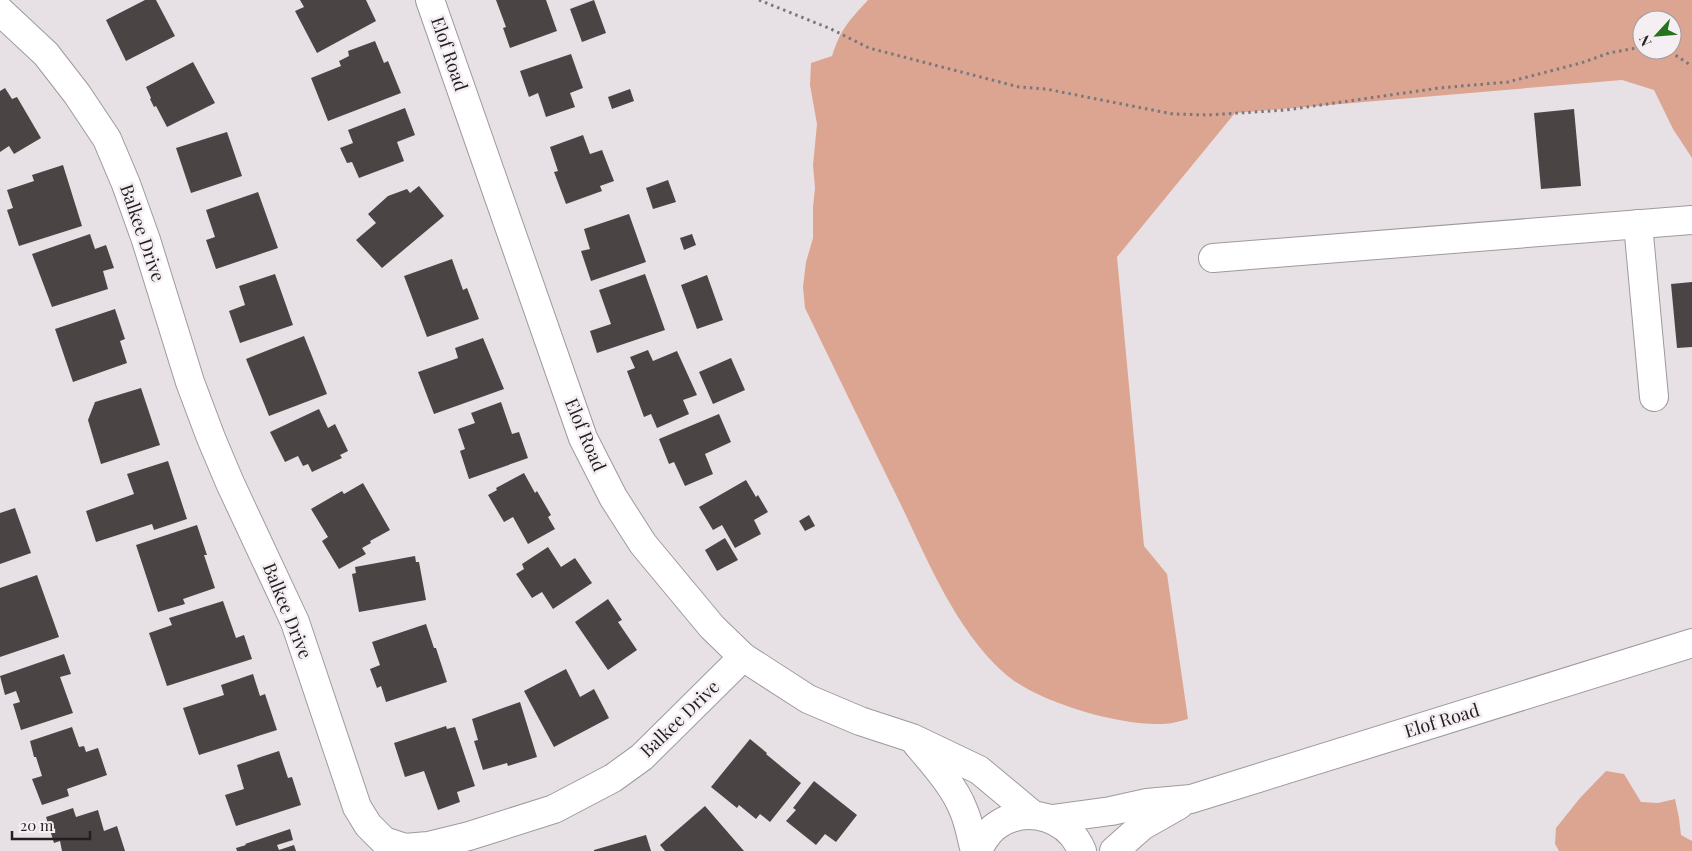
<svg xmlns="http://www.w3.org/2000/svg" width="1692" height="851" viewBox="0 0 1692 851" font-family="'Playfair Display',serif">
<style>
.green{fill:#dca591;fill-rule:evenodd}
.building{fill:#4a4444}
.lines{fill:none;stroke-linecap:round;stroke-linejoin:round}
.minor-casing{stroke:#9f999d;stroke-width:30}
.major-casing{stroke:#9f999d;stroke-width:30}
.path{stroke:#7b777a;stroke-width:3;stroke-dasharray:2.5 4;stroke-linecap:butt}
.minor{stroke:#fff;stroke-width:28}
.major{stroke:#fff;stroke-width:28}
.labels{text-anchor:middle;stroke-width:5;stroke-linejoin:round;paint-order:stroke}
.street-label{font-size:18px;fill:#211f20;stroke:#f5eff3}
</style>
<rect width="100%" height="100%" fill="#e7e1e6"/>
<!-- green -->
<g class="green">
<path d="M868,0H1692V158L1673,129L1654,90L1622,80L1235,113L1117,257L1144,546L1167,574L1188,719C1180,721 1171,724 1162,724C1119,726 1035,702 1003,672C955,628 929,563 901,505C869,440 837,374 805,308L803,287L806,262L813,238V207L815,188L813,165L817,124L810,85L811,63L832,56C841,28 849,21 868,0ZM1642,20H1672V50H1642Z"/>
<polygon points="1606,771 1624,774 1641,802 1658,803 1675,799 1679,818 1681,835 1692,841 1692,851 1559,851 1555,844 1556,828 1580,798"/>
</g>
<!-- building -->
<g class="building">
<polygon points="145,0 156,0 175,36 126,61 106,20"/>
<polygon points="300,0 366,0 376,21 317,53 295,11 304,7"/>
<polygon points="496,0 546,0 557,31 510,48 503,28 506,27"/>
<polygon points="594,0 606,33 582,42 570,9"/>
<polygon points="375,41 384,63 388,61 401,93 328,121 311,78 341,66 339,61 349,56 348,51"/>
<polygon points="571,54 583,88 570,93 575,107 546,117 538,93 529,97 520,71"/>
<polygon points="193,62 215,103 167,127 156,106 154,107 150,99 151,98 146,87"/>
<polygon points="5,88 12,99 17,97 41,138 14,154 9,146 0,152 0,91"/>
<polygon points="630,89 634,101 612,109 608,97"/>
<polygon points="405,108 415,135 397,142 404,161 359,178 352,162 347,163 340,148 353,143 348,130"/>
<polygon points="1574,109 1581,186 1541,189 1534,113"/>
<polygon points="227,132 242,176 191,193 176,148"/>
<polygon points="583,135 590,154 602,150 614,181 600,186 602,191 566,204 554,172 558,171 550,147"/>
<polygon points="63,165 82,226 19,246 7,210 13,208 7,190 34,181 32,175"/>
<polygon points="668,180 676,202 653,209 646,188"/>
<polygon points="419,186 444,216 382,268 356,240 376,223 368,214 388,196 407,189 410,193"/>
<polygon points="258,192 278,248 216,269 206,240 215,237 206,210"/>
<polygon points="629,214 646,262 591,281 581,251 590,249 584,229"/>
<polygon points="90,234 95,249 106,245 114,268 103,271 108,289 52,307 32,254"/>
<polygon points="692,234 696,245 684,250 680,238"/>
<polygon points="452,259 463,290 467,288 479,319 427,337 404,276"/>
<polygon points="275,274 293,325 240,343 229,311 245,305 239,286"/>
<polygon points="645,274 665,330 597,353 590,331 611,324 599,290"/>
<polygon points="707,275 723,320 697,329 681,285"/>
<polygon points="1692,282 1692,347 1677,348 1671,284"/>
<polygon points="115,309 125,339 120,341 127,363 73,382 55,329"/>
<polygon points="304,336 327,394 269,416 246,359"/>
<polygon points="483,338 504,389 434,414 418,372 458,358 455,348"/>
<polygon points="648,350 653,361 677,351 697,395 683,400 689,414 657,428 651,414 644,417 627,371 635,368 630,357"/>
<polygon points="731,358 745,390 713,404 699,372"/>
<polygon points="141,388 160,445 101,464 88,420 95,402"/>
<polygon points="501,402 512,434 519,432 528,458 469,479 460,451 465,449 458,429 475,423 471,413"/>
<polygon points="319,409 328,428 335,424 348,451 340,455 342,458 312,472 308,464 303,466 298,456 285,462 270,432"/>
<polygon points="719,414 731,442 705,454 713,474 685,486 674,462 669,464 659,439"/>
<polygon points="168,461 187,519 154,530 152,524 96,542 86,511 134,494 127,474"/>
<polygon points="524,473 535,493 537,491 551,515 548,517 555,529 528,544 513,517 504,522 488,495 497,490 496,488"/>
<polygon points="746,480 756,497 758,495 768,512 754,520 761,534 735,548 722,525 713,530 699,507"/>
<polygon points="363,483 390,530 370,541 371,543 362,548 366,554 339,569 322,541 328,537 311,509 342,491 344,494"/>
<polygon points="15,508 31,553 0,564 0,513"/>
<polygon points="809,515 815,526 805,531 799,521"/>
<polygon points="197,525 207,555 204,555 215,588 183,599 185,604 158,612 136,545"/>
<polygon points="725,538 738,560 717,571 705,550"/>
<polygon points="548,547 561,567 575,558 592,583 553,609 542,592 532,598 516,574 524,569 522,564"/>
<polygon points="415,556 416,562 419,562 426,600 359,612 352,574 356,573 355,567"/>
<polygon points="37,575 59,637 0,657 0,588"/>
<polygon points="608,599 622,620 618,622 637,650 608,670 575,622"/>
<polygon points="223,601 236,638 244,635 252,659 167,686 149,633 172,625 169,618"/>
<polygon points="426,624 434,648 436,648 447,682 386,702 381,686 377,688 370,669 380,665 372,642"/>
<polygon points="64,654 71,674 60,677 73,713 21,730 13,704 20,702 16,691 5,695 0,676"/>
<polygon points="566,669 580,697 594,689 609,718 554,747 524,691"/>
<polygon points="253,674 260,696 265,694 277,730 199,755 183,708 224,695 221,685"/>
<polygon points="520,702 537,757 508,766 507,763 483,770 474,741 478,740 472,719"/>
<polygon points="446,726 447,729 455,727 475,786 457,792 460,802 438,810 424,771 405,777 394,743"/>
<polygon points="72,727 79,747 84,746 86,752 98,748 107,775 67,789 69,796 42,805 32,779 42,776 36,757 34,757 30,741"/>
<polygon points="750,739 767,753 766,754 801,783 770,822 760,814 756,819 739,805 737,808 711,787"/>
<polygon points="279,751 288,778 292,777 301,805 236,826 225,795 244,789 237,765"/>
<polygon points="814,781 857,815 836,842 825,834 816,845 786,821 796,810 793,808"/>
<polygon points="705,806 744,851 665,851 660,845"/>
<polygon points="73,808 76,817 98,810 104,831 117,826 125,851 62,851 60,841 54,843 46,817"/>
<polygon points="290,829 293,840 277,845 279,850 294,845 296,851 237,851 236,848 246,845 245,844"/>
<polygon points="646,835 651,851 594,851 594,850"/>
</g>
<g class="lines">
<defs>
<g id="minor">
<polyline points="430,0 583,438 613,497 643,544 712,627 743,657 808,699 860,721 912,738 979,770 1033,815"/>
<polyline points="0,11 46,54 77,94 107,139 126,184 146,240 190,382 211,438 230,483 295,622 357,807 368,825 384,841 405,848 428,846 469,836 554,809 613,778 642,757 743,657"/>
<polyline points="1638,224 1654,397"/>
<polyline points="1213,258 1692,220"/>
<path d="M917,744C933,763 954,786 963,809C969,822 971,837 975,851"/>
</g>
<g id="major">
<polyline points="1052,819 1111,811 1147,803 1191,799 1692,643"/>
<path d="M977,851C983,841 988,830 999,824C1029,805 1069,818 1082,851"/>
<polyline points="1114,851 1142,826 1179,805"/>
</g>
</defs>
<!-- minor casing -->
<use href="#minor" class="minor-casing"/>
<!-- major casing -->
<use href="#major" class="major-casing"/>
<!-- path -->
<g class="path">
<polyline points="759,0 831,29 869,48 1019,87 1046,89 1173,114 1208,115 1286,110 1439,88 1508,82 1581,63 1609,53 1642,47"/>
<polyline points="1664,50 1669,51 1692,66"/>
</g>
<!-- minor -->
<use href="#minor" class="minor"/>
<!-- major -->
<use href="#major" class="major"/>
</g>
<g class="labels">
<!-- street labels -->
<g class="street-label">
<text transform="translate(449 54) rotate(71)" y="6">Elof Road</text>
<text transform="translate(142 233) rotate(71)" y="6">Balkee Drive</text>
<text transform="translate(585 435) rotate(67)" y="6">Elof Road</text>
<text transform="translate(287 611) rotate(68)" y="6">Balkee Drive</text>
<text transform="translate(680 719) rotate(-44)" y="6">Balkee Drive</text>
<text transform="translate(1442 721) rotate(-17)" y="6">Elof Road</text>
</g>
</g>
<!-- north arrow -->
<g transform="translate(1657 35) rotate(244)"><circle r="24" fill="#f5eff3" stroke="#a09c9f"/>
<path d="M0-4L9 19L0 12L-9 19Z" fill="#25731a"/>
<text y="-8" font-size="14" font-weight="bold" text-anchor="middle" fill="#211f20">N</text>
</g>
<!-- scale -->
<path d="M12 831v8h78v-8" fill="none" stroke="#211f20" stroke-width="2.5"/>
<text x="20" y="831" font-size="15" fill="#211f20" stroke="#f5eff3" stroke-width="4" paint-order="stroke">20 m</text>
</svg>
